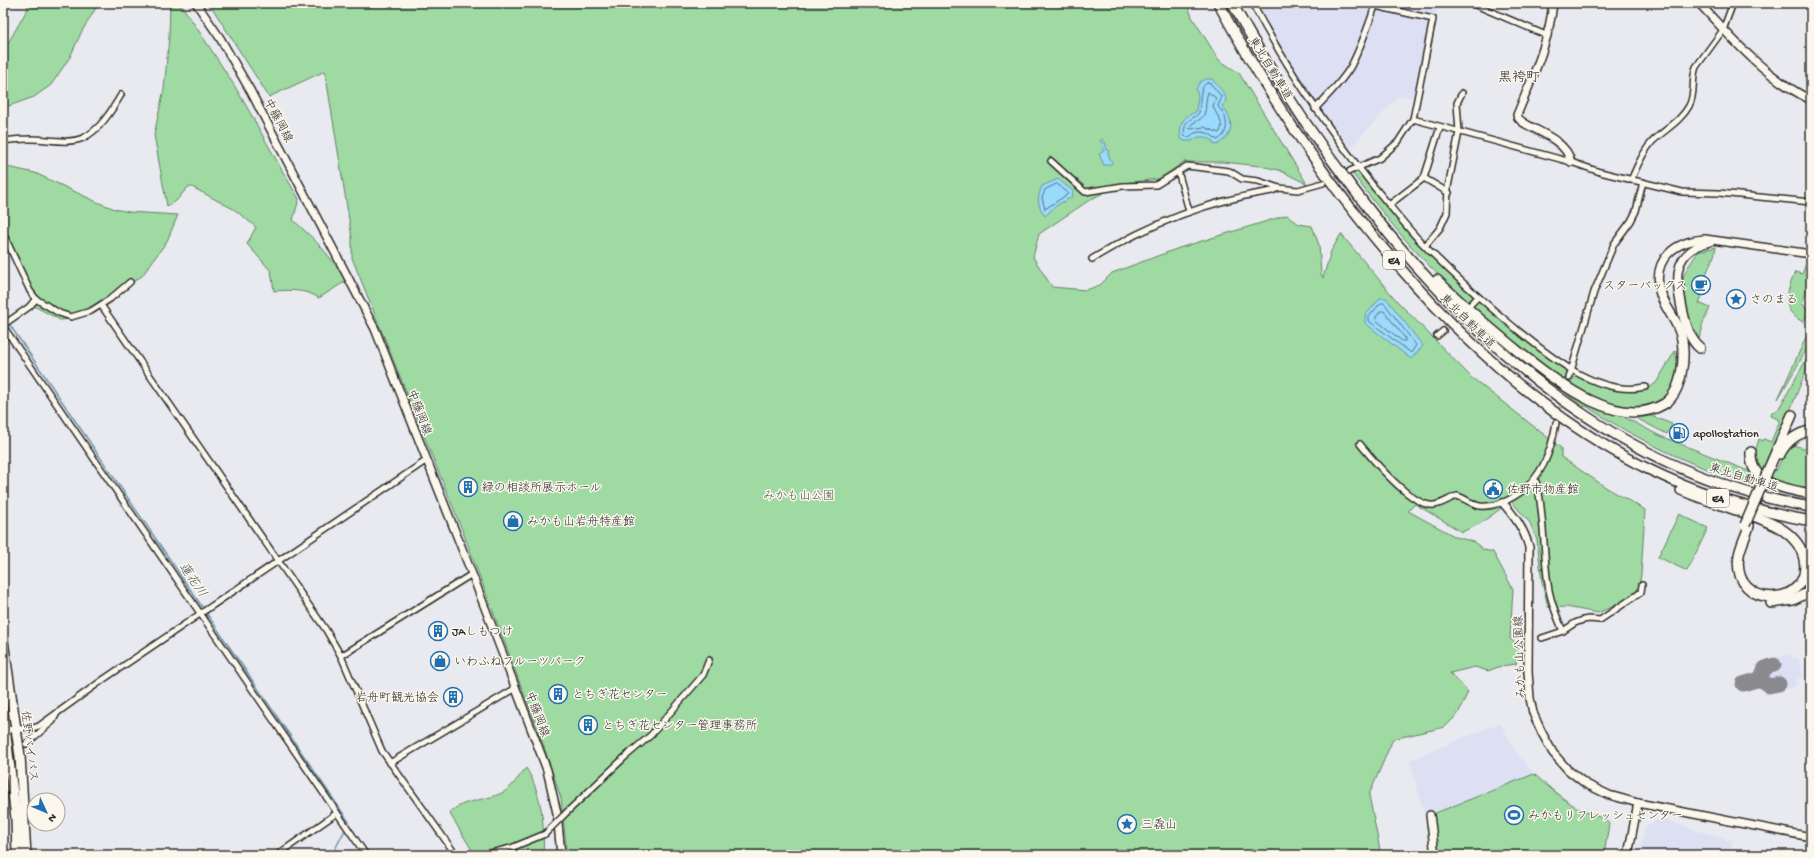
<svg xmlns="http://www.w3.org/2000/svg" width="1814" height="858" viewBox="0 0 1814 858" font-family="'Gochi Hand','Klee One',sans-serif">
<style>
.built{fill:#dddff3}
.green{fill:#9edaa1;stroke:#648266}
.water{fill:#9adafc;stroke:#6e94a8}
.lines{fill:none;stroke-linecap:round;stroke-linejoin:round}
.shore{stroke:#57717f;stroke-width:1}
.stream{stroke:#6e94a8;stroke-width:1.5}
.taxiway{stroke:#8a8a8e;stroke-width:15}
.street-tunnel{stroke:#c3c3c9;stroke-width:5;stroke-dasharray:5 2.5;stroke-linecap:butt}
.street-casing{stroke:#2b2b2b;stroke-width:8}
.secondary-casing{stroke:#2b2b2b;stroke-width:10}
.highway-casing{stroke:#2b2b2b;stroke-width:12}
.street{stroke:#fbf7ec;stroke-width:5}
.secondary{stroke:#fbf7ec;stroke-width:7}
.highway{stroke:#fbf7ec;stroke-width:9}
.street-bridge-casing{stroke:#2b2b2b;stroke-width:8;stroke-linecap:butt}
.highway-bridge-casing{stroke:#2b2b2b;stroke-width:12;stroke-linecap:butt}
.street-bridge{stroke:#fbf7ec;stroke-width:5}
.highway-bridge{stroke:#fbf7ec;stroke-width:9}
.labels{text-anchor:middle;stroke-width:3;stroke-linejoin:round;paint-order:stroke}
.shield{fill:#fbf7ec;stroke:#696865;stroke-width:1}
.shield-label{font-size:11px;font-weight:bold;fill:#2b2b2b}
.street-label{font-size:12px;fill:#2b2b2b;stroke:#fbf7ec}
.poi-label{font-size:12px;fill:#2b2b2b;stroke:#fbf7ec;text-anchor:start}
.park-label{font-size:12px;fill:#485748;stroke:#fbf7ec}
.water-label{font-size:13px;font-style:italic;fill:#47575f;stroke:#fbf7ec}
.quarter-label{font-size:14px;fill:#2b2b2b;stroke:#fbf7ec}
</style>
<rect width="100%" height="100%" fill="#e9e9f0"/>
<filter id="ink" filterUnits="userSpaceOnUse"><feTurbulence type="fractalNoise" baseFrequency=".025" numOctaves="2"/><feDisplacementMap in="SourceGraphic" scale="8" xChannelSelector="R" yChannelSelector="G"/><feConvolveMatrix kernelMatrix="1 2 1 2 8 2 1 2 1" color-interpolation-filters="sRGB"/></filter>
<g filter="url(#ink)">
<!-- built -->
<g class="built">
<polygon points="1256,3 1439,3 1413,97 1400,95 1350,148 1288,62"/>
<polygon points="1791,654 1792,660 1798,658 1803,677 1795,680 1796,686 1764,695 1755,664"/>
<polygon points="1500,723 1516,752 1534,774 1425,817 1410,760"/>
<polygon points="1660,819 1732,841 1730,855 1639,855 1646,826"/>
</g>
<!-- green -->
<g class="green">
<polygon points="27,3 99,3 82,31 70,57 51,85 34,97 3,108 3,52 28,8"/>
<path d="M170,3H179L184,9C201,34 218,60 234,85C257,123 276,162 299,199L293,220C317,241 329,254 346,281L319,298C305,289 290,290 274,291L271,271L247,244L256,227L235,210L192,187H188L176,201L167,206L154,135L164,89L169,37Z"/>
<polygon points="209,3 1187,3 1192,17 1219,60 1239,73 1307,184 1279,170 1260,166 1223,162 1184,162 1159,179 1122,183 1088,201 1039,234 1033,257 1052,287 1086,290 1100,285 1112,273 1179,248 1287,215 1299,224 1312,226 1319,245 1321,274 1323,278 1331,251 1341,234 1397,301 1471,377 1561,448 1561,457 1607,488 1645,510 1641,575 1638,592 1626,601 1598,613 1566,607 1553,608 1548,607 1542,582 1537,540 1530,523 1511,501 1481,523 1462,532 1415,504 1408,511 1456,537 1474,542 1484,550 1493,552 1513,589 1510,639 1520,647 1516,664 1501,666 1488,671 1475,667 1450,673 1468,692 1458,714 1445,727 1393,739 1369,795 1381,855 567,855 561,798 543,744 461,527 352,258 352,238 325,71 269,97"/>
<polygon points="3,166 35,173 97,202 115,209 129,212 178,215 167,241 142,276 84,314 73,319 60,320 34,306 3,237"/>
<path d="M1357,171L1361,172L1465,288L1569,370L1567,379L1571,381L1573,378L1580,376L1622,391L1646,389L1656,383L1675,351C1679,366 1676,384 1667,397C1651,420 1611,406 1591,397C1558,381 1529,354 1501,331C1474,308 1447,285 1423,259C1397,232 1375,203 1352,173Z"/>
<path d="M1716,247L1714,256L1703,281L1698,280L1695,287L1704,291L1699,303L1710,308L1702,325V331L1698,341C1691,330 1679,290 1683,277C1686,269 1693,260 1698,252Z"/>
<path d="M1809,256L1811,257V280L1802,303L1807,310L1809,305L1811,306V315L1808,314L1803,322C1779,309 1787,293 1795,272L1802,274Z"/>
<polygon points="1811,326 1811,342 1778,399"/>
<path d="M1508,348L1613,411L1658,435L1811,496V499C1730,484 1654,451 1586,406L1584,407L1539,374Z"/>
<polygon points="1811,351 1811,358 1767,468 1776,471 1785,452 1793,445 1811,450 1811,488 1785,485 1758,470 1755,452 1759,439 1763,441 1764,439 1771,442 1780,420 1771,416 1772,412 1778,410"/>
<polygon points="1628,414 1646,414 1672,424 1667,434"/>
<polygon points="1679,514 1708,528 1687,571 1658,557"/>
<path d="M526,768C542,793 545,826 543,855H475L450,814L451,811C466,799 485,801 502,793C512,788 519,776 526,768Z"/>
<path d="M1534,774C1550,788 1565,802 1584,811C1592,815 1605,817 1609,824L1604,855H1439L1433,814Z"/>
</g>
<!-- water -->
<g class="water">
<path d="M1206,79H1212C1217,87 1233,97 1222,106C1234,121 1235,134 1217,145L1214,144L1212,140C1204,136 1199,135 1192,141H1185L1180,138C1181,122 1181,118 1196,112L1198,96L1196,89L1200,82Z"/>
<polygon points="1102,139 1105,142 1107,150 1109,150 1108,154 1112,163 1109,165 1104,165 1099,154 1104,151 1102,142 1100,141"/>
<path d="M1058,179L1073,191L1072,197L1057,205L1045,216C1037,205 1037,198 1042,186Z"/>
<polygon points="1380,298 1386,298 1423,346 1411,359 1365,323 1365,316"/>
</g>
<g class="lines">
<!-- shore -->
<g class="shore">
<path d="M1207,83H1210L1222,97L1218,106C1220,110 1224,113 1225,117C1228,127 1226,136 1217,140C1212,134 1203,130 1195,133C1191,135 1191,137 1186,137L1184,135C1185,117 1189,123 1199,113C1201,103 1198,87 1207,83Z"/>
<path d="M1208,92L1216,98L1213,106C1216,116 1226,123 1219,133L1204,127L1191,129L1189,128C1192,121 1200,122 1204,115C1207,108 1205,99 1208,92Z"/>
<polygon points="1057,184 1067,192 1068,194 1045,209 1042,198 1045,190"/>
<polygon points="1381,303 1384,303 1416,345 1411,353 1369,321 1369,317"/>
<polygon points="1381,311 1384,311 1405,338 1405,341 1402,341 1376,320 1376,317"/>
</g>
<!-- stream -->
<g class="stream">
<polyline points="3,315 349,822 348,825"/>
<polyline points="332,855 346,828"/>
</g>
<!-- taxiway -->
<g class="taxiway">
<polyline points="1760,679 1769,686 1779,684"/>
<polyline points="1743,684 1760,679 1765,668 1774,665"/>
</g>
<!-- street-tunnel -->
<g class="street-tunnel">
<polyline points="1329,180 1350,171"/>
<polyline points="1443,331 1462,312"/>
<polyline points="1556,423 1569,378"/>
</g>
<defs>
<g id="street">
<path d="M1252,3C1287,69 1328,129 1374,187C1389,204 1403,223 1419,240C1449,271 1481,300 1515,328C1549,356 1598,397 1645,387"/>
<polyline points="1471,3 1548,36"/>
<path d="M1315,109C1328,95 1342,82 1351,66C1361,47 1368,27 1375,6L1433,19L1413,119L1398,142L1380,158L1350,171"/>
<polyline points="1413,119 1571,162 1600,172 1682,192 1719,193 1811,202"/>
<path d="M3,141C11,140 19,139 28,139C45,138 66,145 83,138C100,130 112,110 121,95"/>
<polyline points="1051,161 1085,192 1123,186 1156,185 1187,166 1229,171 1242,179 1258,181 1279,188 1298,190 1323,183"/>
<polyline points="1178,171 1189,211"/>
<polyline points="1424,178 1449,193"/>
<path d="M1631,180C1637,167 1642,153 1652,142C1664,130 1681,121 1689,106C1696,93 1691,79 1696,67L1723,30L1733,3"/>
<polyline points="1389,205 1424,178 1440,127"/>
<polyline points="3,233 30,291 36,299 59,313 71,317 91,311 110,299 130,282"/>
<polyline points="1425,246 1440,228 1447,213 1448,187 1459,132 1457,103 1462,93"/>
<path d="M1092,259C1149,224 1206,201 1272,191L1279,188"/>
<polyline points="101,305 326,630 341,656 382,751 456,855"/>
<polyline points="1470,305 1478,297"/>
<polyline points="3,325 29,307 36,299"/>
<polyline points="3,326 366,855"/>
<polyline points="1437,336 1443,331"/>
<polyline points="1569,378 1594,292 1614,244 1631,221 1636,211 1643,182"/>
<path d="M1360,444C1373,460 1413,508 1434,505C1442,504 1450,498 1457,496C1465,498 1472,505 1480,506C1493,507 1504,503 1515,496C1541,480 1551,453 1556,423"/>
<path d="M1535,480C1543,492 1544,563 1548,584C1550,600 1556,615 1563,631"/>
<polyline points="1542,638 1563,631 1575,623 1583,620 1589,619 1600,620 1637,595 1641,592 1642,585"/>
<polyline points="341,656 472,574"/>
<polyline points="3,730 33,728 39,726 104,679 427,460"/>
<polyline points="26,744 53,721 57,713"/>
<polyline points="390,763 516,688"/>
<polyline points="567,812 625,757 651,735 703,675 709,660"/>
<polyline points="277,855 337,813"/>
<polyline points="483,855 511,848 545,834"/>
</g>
<g id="secondary">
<polyline points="196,3 220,38 250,90 375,329 472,574 547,770 557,813 561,855"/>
<path d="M1553,3C1549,43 1532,78 1517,115C1519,128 1565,134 1571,162"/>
<path d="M1699,3C1732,39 1766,78 1811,100"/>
<path d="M1678,282C1676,260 1689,247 1710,242"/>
<path d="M1660,291C1652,259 1675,241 1705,239L1811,254"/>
<path d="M1503,503C1515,517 1524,529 1529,547L1528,672L1530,698L1533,713L1542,733L1553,753L1568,770L1586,784L1609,795L1638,803L1811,837"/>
<polyline points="1430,815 1435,855"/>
<polyline points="1628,855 1638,803"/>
</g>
<g id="highway">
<path d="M1218,3C1313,178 1465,379 1648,469C1699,494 1755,511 1811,521"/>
<path d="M1232,3C1268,68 1309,131 1354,190C1468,340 1618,475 1811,507"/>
<path d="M1437,280C1464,306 1491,329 1519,352C1555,380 1617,432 1664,404C1682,393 1685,359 1682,340C1680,322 1664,309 1660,291"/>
<path d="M1678,282C1680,300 1685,337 1700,348"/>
<path d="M1751,452C1749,485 1787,489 1811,494"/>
<path d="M1780,454C1787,441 1796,433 1811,431"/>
<polyline points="1769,468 1792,415"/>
<path d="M1681,490C1705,500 1731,508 1756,517C1765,521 1775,524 1783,530C1793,537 1802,547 1804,559C1814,608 1730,612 1739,555C1741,545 1746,536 1749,526"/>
<polyline points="1771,603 1793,600 1811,591"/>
<polyline points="3,641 20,756 26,855"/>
<polyline points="3,712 16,818 17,855"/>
</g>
</defs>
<!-- street casing -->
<use href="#street" class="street-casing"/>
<!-- secondary casing -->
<use href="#secondary" class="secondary-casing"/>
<!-- highway casing -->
<use href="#highway" class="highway-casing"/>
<!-- street -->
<use href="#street" class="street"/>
<!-- secondary -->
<use href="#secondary" class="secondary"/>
<!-- highway -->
<use href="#highway" class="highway"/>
<defs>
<polyline id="street-bridge" points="545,834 567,812"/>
<polyline id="highway-bridge" points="1745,525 1769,468"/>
</defs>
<!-- street-bridge casing -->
<use href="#street-bridge" class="street-bridge-casing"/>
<!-- highway-bridge casing -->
<use href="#highway-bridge" class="highway-bridge-casing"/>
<!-- street-bridge -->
<use href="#street-bridge" class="street-bridge"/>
<!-- highway-bridge -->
<use href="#highway-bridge" class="highway-bridge"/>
</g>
</g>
<!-- icons -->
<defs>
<symbol id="cafe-ring" viewBox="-11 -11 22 22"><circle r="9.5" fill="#fbf7ec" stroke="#1f6fb2" stroke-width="1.5"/><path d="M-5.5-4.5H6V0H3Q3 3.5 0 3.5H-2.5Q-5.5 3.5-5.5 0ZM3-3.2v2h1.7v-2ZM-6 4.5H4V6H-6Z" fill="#1f6fb2"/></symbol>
<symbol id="sight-ring" viewBox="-11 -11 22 22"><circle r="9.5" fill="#fbf7ec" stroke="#1f6fb2" stroke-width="1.5"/><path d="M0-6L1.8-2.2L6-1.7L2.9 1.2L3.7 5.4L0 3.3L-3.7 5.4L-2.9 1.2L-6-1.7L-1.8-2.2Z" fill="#1f6fb2"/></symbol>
<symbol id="fuel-ring" viewBox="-11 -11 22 22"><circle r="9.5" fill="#fbf7ec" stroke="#1f6fb2" stroke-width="1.5"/><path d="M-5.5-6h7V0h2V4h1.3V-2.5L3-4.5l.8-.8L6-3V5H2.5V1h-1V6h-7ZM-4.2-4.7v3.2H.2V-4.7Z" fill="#1f6fb2"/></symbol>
<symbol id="building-ring" viewBox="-11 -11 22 22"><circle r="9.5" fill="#fbf7ec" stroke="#1f6fb2" stroke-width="1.5"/><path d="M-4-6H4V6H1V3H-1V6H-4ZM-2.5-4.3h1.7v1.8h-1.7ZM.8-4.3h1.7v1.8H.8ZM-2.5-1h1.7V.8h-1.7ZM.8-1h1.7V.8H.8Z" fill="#1f6fb2"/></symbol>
<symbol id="civic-ring" viewBox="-11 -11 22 22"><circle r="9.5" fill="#fbf7ec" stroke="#1f6fb2" stroke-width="1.5"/><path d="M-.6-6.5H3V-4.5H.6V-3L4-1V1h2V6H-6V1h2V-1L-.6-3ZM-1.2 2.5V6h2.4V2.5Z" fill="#1f6fb2"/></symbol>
<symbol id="shop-ring" viewBox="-11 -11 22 22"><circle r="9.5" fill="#fbf7ec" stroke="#1f6fb2" stroke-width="1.5"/><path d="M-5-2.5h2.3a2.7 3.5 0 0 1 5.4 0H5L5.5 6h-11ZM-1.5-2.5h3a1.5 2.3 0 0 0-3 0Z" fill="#1f6fb2"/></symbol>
<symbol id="stadium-ring" viewBox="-11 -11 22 22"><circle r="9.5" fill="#fbf7ec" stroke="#1f6fb2" stroke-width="1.5"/><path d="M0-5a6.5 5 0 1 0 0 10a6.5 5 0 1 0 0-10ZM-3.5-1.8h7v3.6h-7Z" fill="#1f6fb2"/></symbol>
</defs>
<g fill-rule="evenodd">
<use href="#cafe-ring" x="1690" y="274" width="22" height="22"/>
<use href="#sight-ring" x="1725" y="288" width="22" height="22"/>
<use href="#fuel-ring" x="1668" y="422" width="22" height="22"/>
<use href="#building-ring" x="457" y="476" width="22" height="22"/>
<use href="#civic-ring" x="1482" y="478" width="22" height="22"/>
<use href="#shop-ring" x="502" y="510" width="22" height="22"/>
<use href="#building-ring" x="427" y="620" width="22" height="22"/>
<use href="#shop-ring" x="429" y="650" width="22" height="22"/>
<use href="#building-ring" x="547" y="683" width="22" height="22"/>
<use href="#building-ring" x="442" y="686" width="22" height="22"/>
<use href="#building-ring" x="577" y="714" width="22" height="22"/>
<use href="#stadium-ring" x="1503" y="804" width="22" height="22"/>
<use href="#sight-ring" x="1116" y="813" width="22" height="22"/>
</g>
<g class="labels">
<!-- shield labels -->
<g class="shield">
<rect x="1383" y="251" width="22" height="18" rx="3"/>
<rect x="1707" y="489" width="22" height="18" rx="3"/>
</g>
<g class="shield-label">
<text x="1394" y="264">E4</text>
<text x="1718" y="502">E4</text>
</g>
<!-- street labels -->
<g class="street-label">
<text transform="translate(1271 68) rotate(58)" y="4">東北自動車道</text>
<text transform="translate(279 120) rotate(62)" y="4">中藤岡線</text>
<text transform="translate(1468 321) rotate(45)" y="4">東北自動車道</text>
<text transform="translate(420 412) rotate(69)" y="4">中藤岡線</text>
<text transform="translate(1744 477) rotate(17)" y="4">東北自動車道</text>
<text transform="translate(1519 657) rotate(-92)" y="4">みかも山公園線</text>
<text transform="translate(538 714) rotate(69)" y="4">中藤岡線</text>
<text transform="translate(30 746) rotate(83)" y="4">佐野バイパス</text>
</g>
<!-- poi labels -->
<g class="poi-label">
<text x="1687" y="289" text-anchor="end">スターバックス</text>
<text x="1750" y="303">さのまる</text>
<text x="1693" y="437">apollostation</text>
<text x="482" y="491">緑の相談所展示ホール</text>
<text x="1507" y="493">佐野市物産館</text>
<text x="527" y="525">みかも山岩舟特産館</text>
<text x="452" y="635">JAしもつけ</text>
<text x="454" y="665">いわふねフルーツパーク</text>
<text x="572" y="698">とちぎ花センター</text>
<text x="439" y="701" text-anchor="end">岩舟町観光協会</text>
<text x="602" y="729">とちぎ花センター管理事務所</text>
<text x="1528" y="819">みかもリフレッシュセンター</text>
<text x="1141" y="828">三毳山</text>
</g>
<!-- park labels -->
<g class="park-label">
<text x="799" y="499">みかも山公園</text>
</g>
<!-- water labels -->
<g class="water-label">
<text transform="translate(194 579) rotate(56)" y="5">蓮花川</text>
</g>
<!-- quarter labels -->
<g class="quarter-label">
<text x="1519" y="81">黒袴町</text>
</g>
</g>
<!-- margin -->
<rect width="1814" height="858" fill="none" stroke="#fbf7ec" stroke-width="16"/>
<rect x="8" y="8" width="1798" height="842" fill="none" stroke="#2b2b2b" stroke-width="1.5" filter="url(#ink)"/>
<!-- north arrow -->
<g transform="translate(46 812) rotate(134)"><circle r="19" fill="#fbf7ec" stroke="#a8a59f"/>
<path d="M0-3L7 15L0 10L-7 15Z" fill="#1f6fb2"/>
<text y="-6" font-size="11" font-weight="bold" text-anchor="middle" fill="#2b2b2b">N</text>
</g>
</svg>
